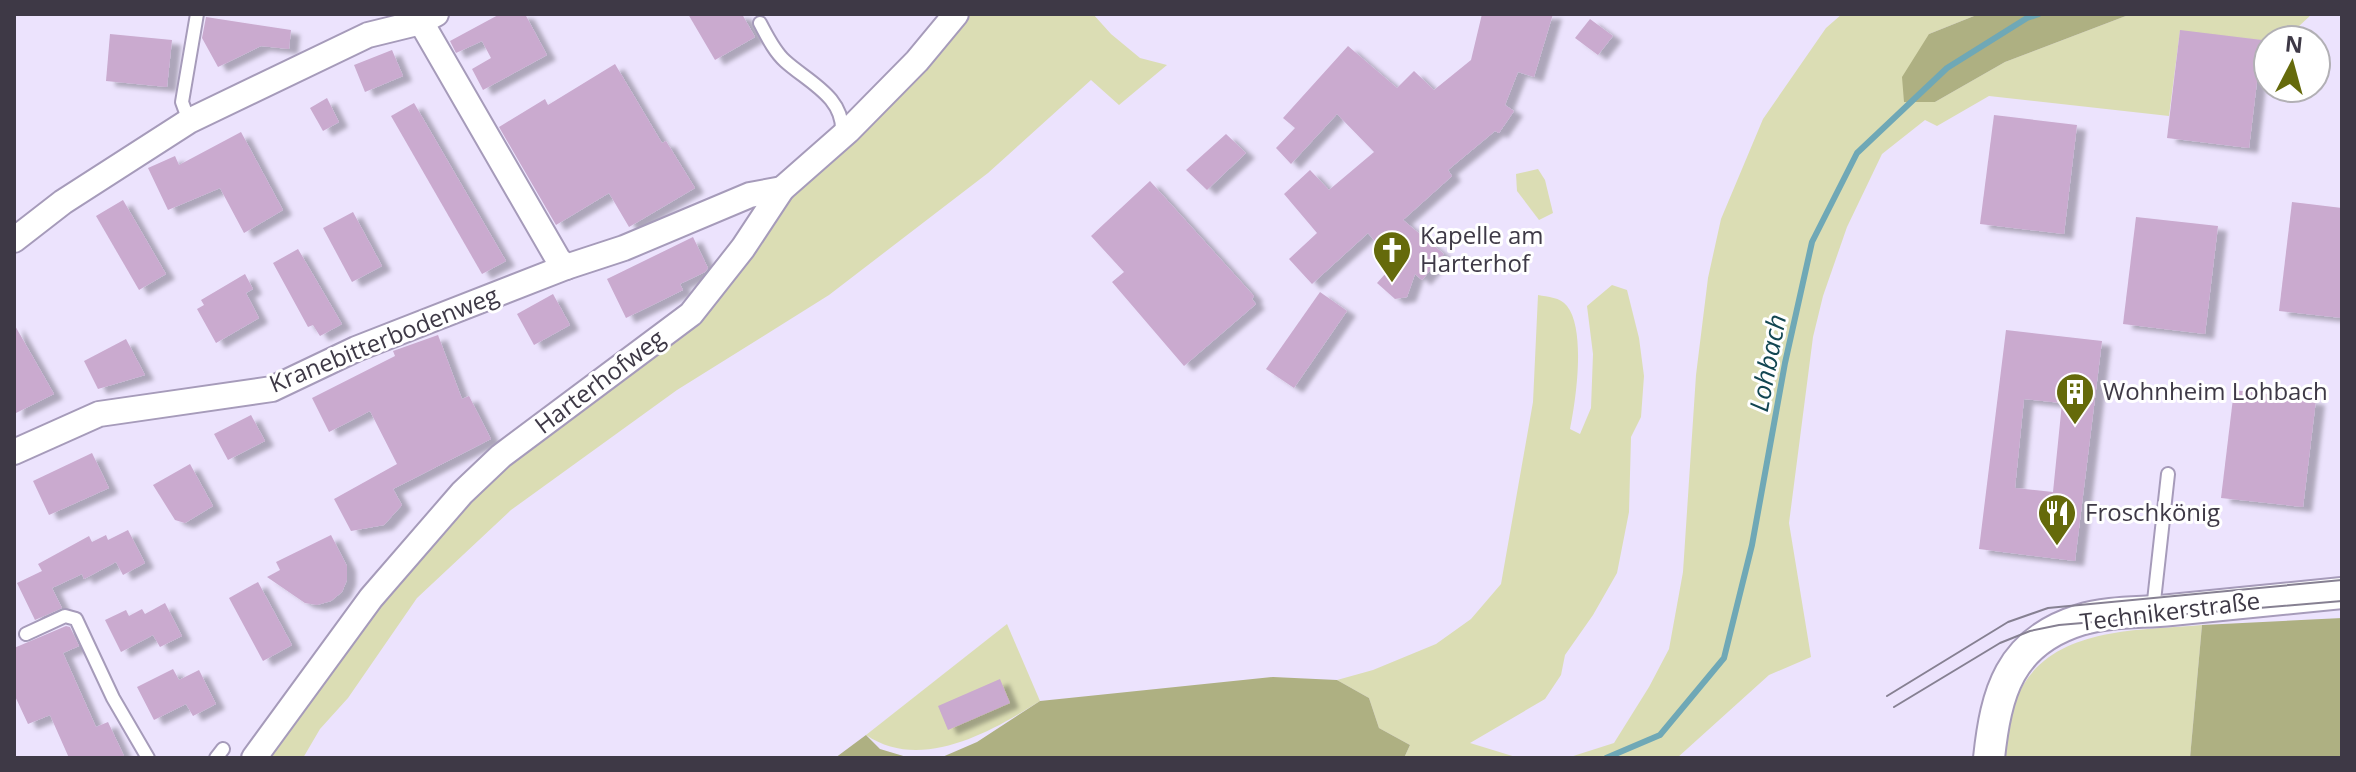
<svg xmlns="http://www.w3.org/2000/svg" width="2356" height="772" viewBox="0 0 2356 772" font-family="'Open Sans',sans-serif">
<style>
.green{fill:#dbddb4}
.forest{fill:#aeb082}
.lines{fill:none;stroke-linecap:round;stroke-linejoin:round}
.stream{stroke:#6fa8b6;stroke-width:6}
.building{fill:#caaacf;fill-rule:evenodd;filter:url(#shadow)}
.service-casing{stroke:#a69bba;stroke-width:16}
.minor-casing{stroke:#a69bba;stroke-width:28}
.tertiary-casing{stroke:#a69bba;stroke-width:34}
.service{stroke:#fff;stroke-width:12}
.minor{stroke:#fff;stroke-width:24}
.tertiary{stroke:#fff;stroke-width:30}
.tram{stroke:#868092;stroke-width:2}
.labels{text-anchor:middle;stroke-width:6;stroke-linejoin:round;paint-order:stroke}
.poi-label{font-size:24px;fill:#3e3946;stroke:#fff;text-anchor:start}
.street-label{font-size:24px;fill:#3e3946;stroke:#fff}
.water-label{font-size:26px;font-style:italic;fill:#124651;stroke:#fff}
</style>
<defs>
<filter id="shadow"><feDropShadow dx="9" dy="5" stdDeviation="2" flood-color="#0004"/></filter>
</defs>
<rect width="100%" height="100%" fill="#ece3fd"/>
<!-- green -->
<g class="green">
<polygon points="956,14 1093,14 1111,34 1140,58 1167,65 1119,105 1091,80 988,173 829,295 677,390 511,510 417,598 348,698 320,729 303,758 254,758 420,538 691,314 743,248"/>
<polygon points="1842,14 1979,14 1929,34 1935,102 2005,62 2131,14 2312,14 2284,40 2268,41 2180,31 2169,116 1989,96 1937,126 1925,120 1882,154 1847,227 1823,296 1813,337 1789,523 1811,657 1769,675 1677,758 1567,758 1614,743 1649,687 1669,649 1683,572 1696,375 1708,278 1721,219 1763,119 1826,28"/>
<polygon points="1538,169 1545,180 1553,213 1539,220 1517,191 1516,174"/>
<path d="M1612,285L1627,290L1639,338L1644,376L1641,417L1631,437L1629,512L1617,573L1593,615L1565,655L1561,675L1545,699L1470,743L1519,758H1404L1410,745L1379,728L1369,698L1337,680L1373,670L1436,644L1471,619L1501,584L1533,402L1538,295C1548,297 1560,297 1567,306C1586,330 1576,400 1570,429L1580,434L1591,408L1593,354L1587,306Z"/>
<path d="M1007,624L1040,701C990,733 920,772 866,735Z"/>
<path d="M2202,625L2190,758H2005C2007,738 2008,717 2017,697C2048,626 2136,631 2202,625Z"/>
</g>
<!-- forest -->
<g class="forest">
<polygon points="1979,14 2131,14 2005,62 1935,102 1904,102 1902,77 1929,34"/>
<polygon points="2342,618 2342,758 2190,758 2202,625"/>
<polygon points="1273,677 1337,680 1369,698 1379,728 1410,745 1404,758 940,758 977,742 1040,701"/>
<polygon points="866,735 880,749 910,758 835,758"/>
</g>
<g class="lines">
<!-- stream -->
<polyline class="stream" points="1606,758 1660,735 1724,658 1752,545 1785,363 1812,242 1857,153 1947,68 2027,18 2039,14"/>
</g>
<!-- building -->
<g class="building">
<polygon points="500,14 525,14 547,55 483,90 472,69 491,58 482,41 456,53 450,41"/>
<polygon points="688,14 742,14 755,37 715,60"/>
<polygon points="1482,14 1553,14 1534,77 1518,72 1505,105 1514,111 1499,133 1495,131 1448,170 1452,176 1403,220 1444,254 1422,280 1415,274 1407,297 1395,299 1377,283 1394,264 1368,233 1312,284 1289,259 1317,233 1284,194 1310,170 1329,190 1374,152 1337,114 1291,164 1276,148 1295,128 1283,118 1348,46 1397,88 1414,71 1434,90 1471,60"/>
<polygon points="206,17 291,30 289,49 261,46 218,67 202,38"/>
<polygon points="1590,19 1613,36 1598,55 1575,38"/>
<polygon points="2180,30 2262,40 2249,148 2167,138"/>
<polygon points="110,34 172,40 167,87 106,81"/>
<polygon points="392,50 403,76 365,92 354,65"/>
<polygon points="615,64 662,143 666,141 695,188 629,227 609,193 556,225 499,127 545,99 548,105"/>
<polygon points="327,98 339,122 323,131 310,108"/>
<polygon points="414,103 506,261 482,274 391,116"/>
<polygon points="1994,115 2077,125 2064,234 1980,224"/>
<polygon points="241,132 283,210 244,233 220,188 168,210 148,168 175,156 179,165"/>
<polygon points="1226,134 1246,153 1207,190 1186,170"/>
<polygon points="1150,181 1254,296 1252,299 1256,304 1184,366 1112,282 1124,272 1091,236"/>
<polygon points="123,200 166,274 139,290 96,216"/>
<polygon points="2292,202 2342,208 2342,318 2279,311"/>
<polygon points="353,212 382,266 352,282 323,228"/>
<polygon points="2136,217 2218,226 2205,334 2123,324"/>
<polygon points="693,237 708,268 705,272 680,284 683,290 626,318 607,279"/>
<polygon points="298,249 342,324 320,336 313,325 308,327 273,263"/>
<polygon points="245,274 253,289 246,293 259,318 216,343 197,309 204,305 201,300"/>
<polygon points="1320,292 1347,311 1294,388 1266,369"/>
<polygon points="553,294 570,325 534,345 517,314"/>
<polygon points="14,324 54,394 14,414"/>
<path d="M2006,330L2102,341L2075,561L1979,549ZM2024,399L2062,403L2053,492L2015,488Z"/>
<polygon points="438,335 462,399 469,396 491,439 393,489 402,505 384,525 351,531 334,499 397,464 370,411 329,432 312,398 395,356 393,351"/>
<polygon points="126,339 145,375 98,389 84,361"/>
<polygon points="2234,390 2316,400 2303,507 2221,498"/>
<polygon points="251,415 265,441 228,460 214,434"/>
<polygon points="92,453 109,488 49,515 33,481"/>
<polygon points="190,464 213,506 185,523 175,520 153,485"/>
<polygon points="128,530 145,563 123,575 116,562 84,579 82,574 52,588 62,608 35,620 17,583 42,571 38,564 89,536 92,542 106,535 108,540"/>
<polygon points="331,535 347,566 347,580 342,592 331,601 317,605 305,603 267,577 280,570 276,562"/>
<polygon points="258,582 292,645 263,661 229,598"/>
<polygon points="165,603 182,636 160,647 153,635 121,652 105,620 126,610 129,616 142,609 145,614"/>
<polygon points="66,626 70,627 79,646 63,653 96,727 108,722 125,758 69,758 50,715 28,724 14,694 14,648"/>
<polygon points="173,669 179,680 199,670 216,704 193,716 186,704 154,720 137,687"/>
<polygon points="1000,679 1010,703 948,730 938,706"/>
</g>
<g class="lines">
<defs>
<g id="service">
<path d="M760,23C767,36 774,51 785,61C808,82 845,97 842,134"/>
<polyline points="189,121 182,102 197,14"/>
<polyline points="2153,610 2168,474"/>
<polyline points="26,634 65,616 76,619 113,698 148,758"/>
<polyline points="216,758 223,749"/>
</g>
<g id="minor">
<polyline points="421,22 558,259 566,267"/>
<polyline points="14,240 63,202 189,121 368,35 421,22 436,14"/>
<polyline points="14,452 99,414 272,389 356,349 566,267 624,248 750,195 782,189"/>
<polyline points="254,758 371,598 462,493 501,456 691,314 743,248 782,189 848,131 917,61 956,14"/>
</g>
<path id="tertiary" d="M1989,758C1996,693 2009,642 2080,620C2108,611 2142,613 2171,610C2228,604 2285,599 2342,593"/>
</defs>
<!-- service casing -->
<use href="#service" class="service-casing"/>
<!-- minor casing -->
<use href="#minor" class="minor-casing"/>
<!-- tertiary casing -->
<use href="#tertiary" class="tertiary-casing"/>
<!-- service -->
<use href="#service" class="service"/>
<!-- minor -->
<use href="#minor" class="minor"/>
<!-- tertiary -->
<use href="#tertiary" class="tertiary"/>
<!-- tram -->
<g class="tram">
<polyline points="1887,696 2008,622 2048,608 2342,580"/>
<polyline points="1894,707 2000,643 2030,631 2059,625 2342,601"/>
</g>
</g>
<!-- icons -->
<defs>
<symbol id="church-pin" viewBox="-11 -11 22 30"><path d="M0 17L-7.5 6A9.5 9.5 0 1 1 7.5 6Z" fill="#656a0b" stroke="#fff"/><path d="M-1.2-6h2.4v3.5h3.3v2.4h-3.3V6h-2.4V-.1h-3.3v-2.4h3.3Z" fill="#fff"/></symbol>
<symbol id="building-pin" viewBox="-11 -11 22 30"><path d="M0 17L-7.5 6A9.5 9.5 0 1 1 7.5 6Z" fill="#656a0b" stroke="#fff"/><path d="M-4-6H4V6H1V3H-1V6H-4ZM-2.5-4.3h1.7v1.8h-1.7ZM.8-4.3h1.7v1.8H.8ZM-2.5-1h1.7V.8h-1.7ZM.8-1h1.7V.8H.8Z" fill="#fff"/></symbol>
<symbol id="restaurant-pin" viewBox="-11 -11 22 30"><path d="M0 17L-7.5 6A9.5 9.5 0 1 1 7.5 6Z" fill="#656a0b" stroke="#fff"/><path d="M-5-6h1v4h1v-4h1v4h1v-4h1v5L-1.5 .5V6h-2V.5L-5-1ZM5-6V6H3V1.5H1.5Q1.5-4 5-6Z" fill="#fff"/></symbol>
</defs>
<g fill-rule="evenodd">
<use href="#church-pin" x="1370" y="228" width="44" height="60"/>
<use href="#building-pin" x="2053" y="370" width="44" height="60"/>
<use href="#restaurant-pin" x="2035" y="491" width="44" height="60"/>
</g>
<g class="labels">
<!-- poi labels -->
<g class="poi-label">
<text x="1420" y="244">Kapelle am<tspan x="1420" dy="28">Harterhof</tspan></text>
<text x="2103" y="400">Wohnheim Lohbach</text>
<text x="2085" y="521">Froschkönig</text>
</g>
<!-- street labels -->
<g class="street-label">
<text transform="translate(384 340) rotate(-22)" y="8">Kranebitterbodenweg</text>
<text transform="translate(600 382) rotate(-37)" y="8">Harterhofweg</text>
<text transform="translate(2170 612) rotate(-7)" y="8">Technikerstraße</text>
</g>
<!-- water labels -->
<g class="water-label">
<text transform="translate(1768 363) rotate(-79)" y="9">Lohbach</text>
</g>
</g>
<!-- border -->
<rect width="2356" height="772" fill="none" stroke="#3e3946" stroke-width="32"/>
<!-- north arrow -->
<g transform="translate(2292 64) rotate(6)"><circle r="38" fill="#ffffff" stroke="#b2b0b5" stroke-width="2"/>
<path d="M0-6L14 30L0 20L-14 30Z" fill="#656a0b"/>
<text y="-12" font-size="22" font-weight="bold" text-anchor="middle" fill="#3e3946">N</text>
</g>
</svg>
